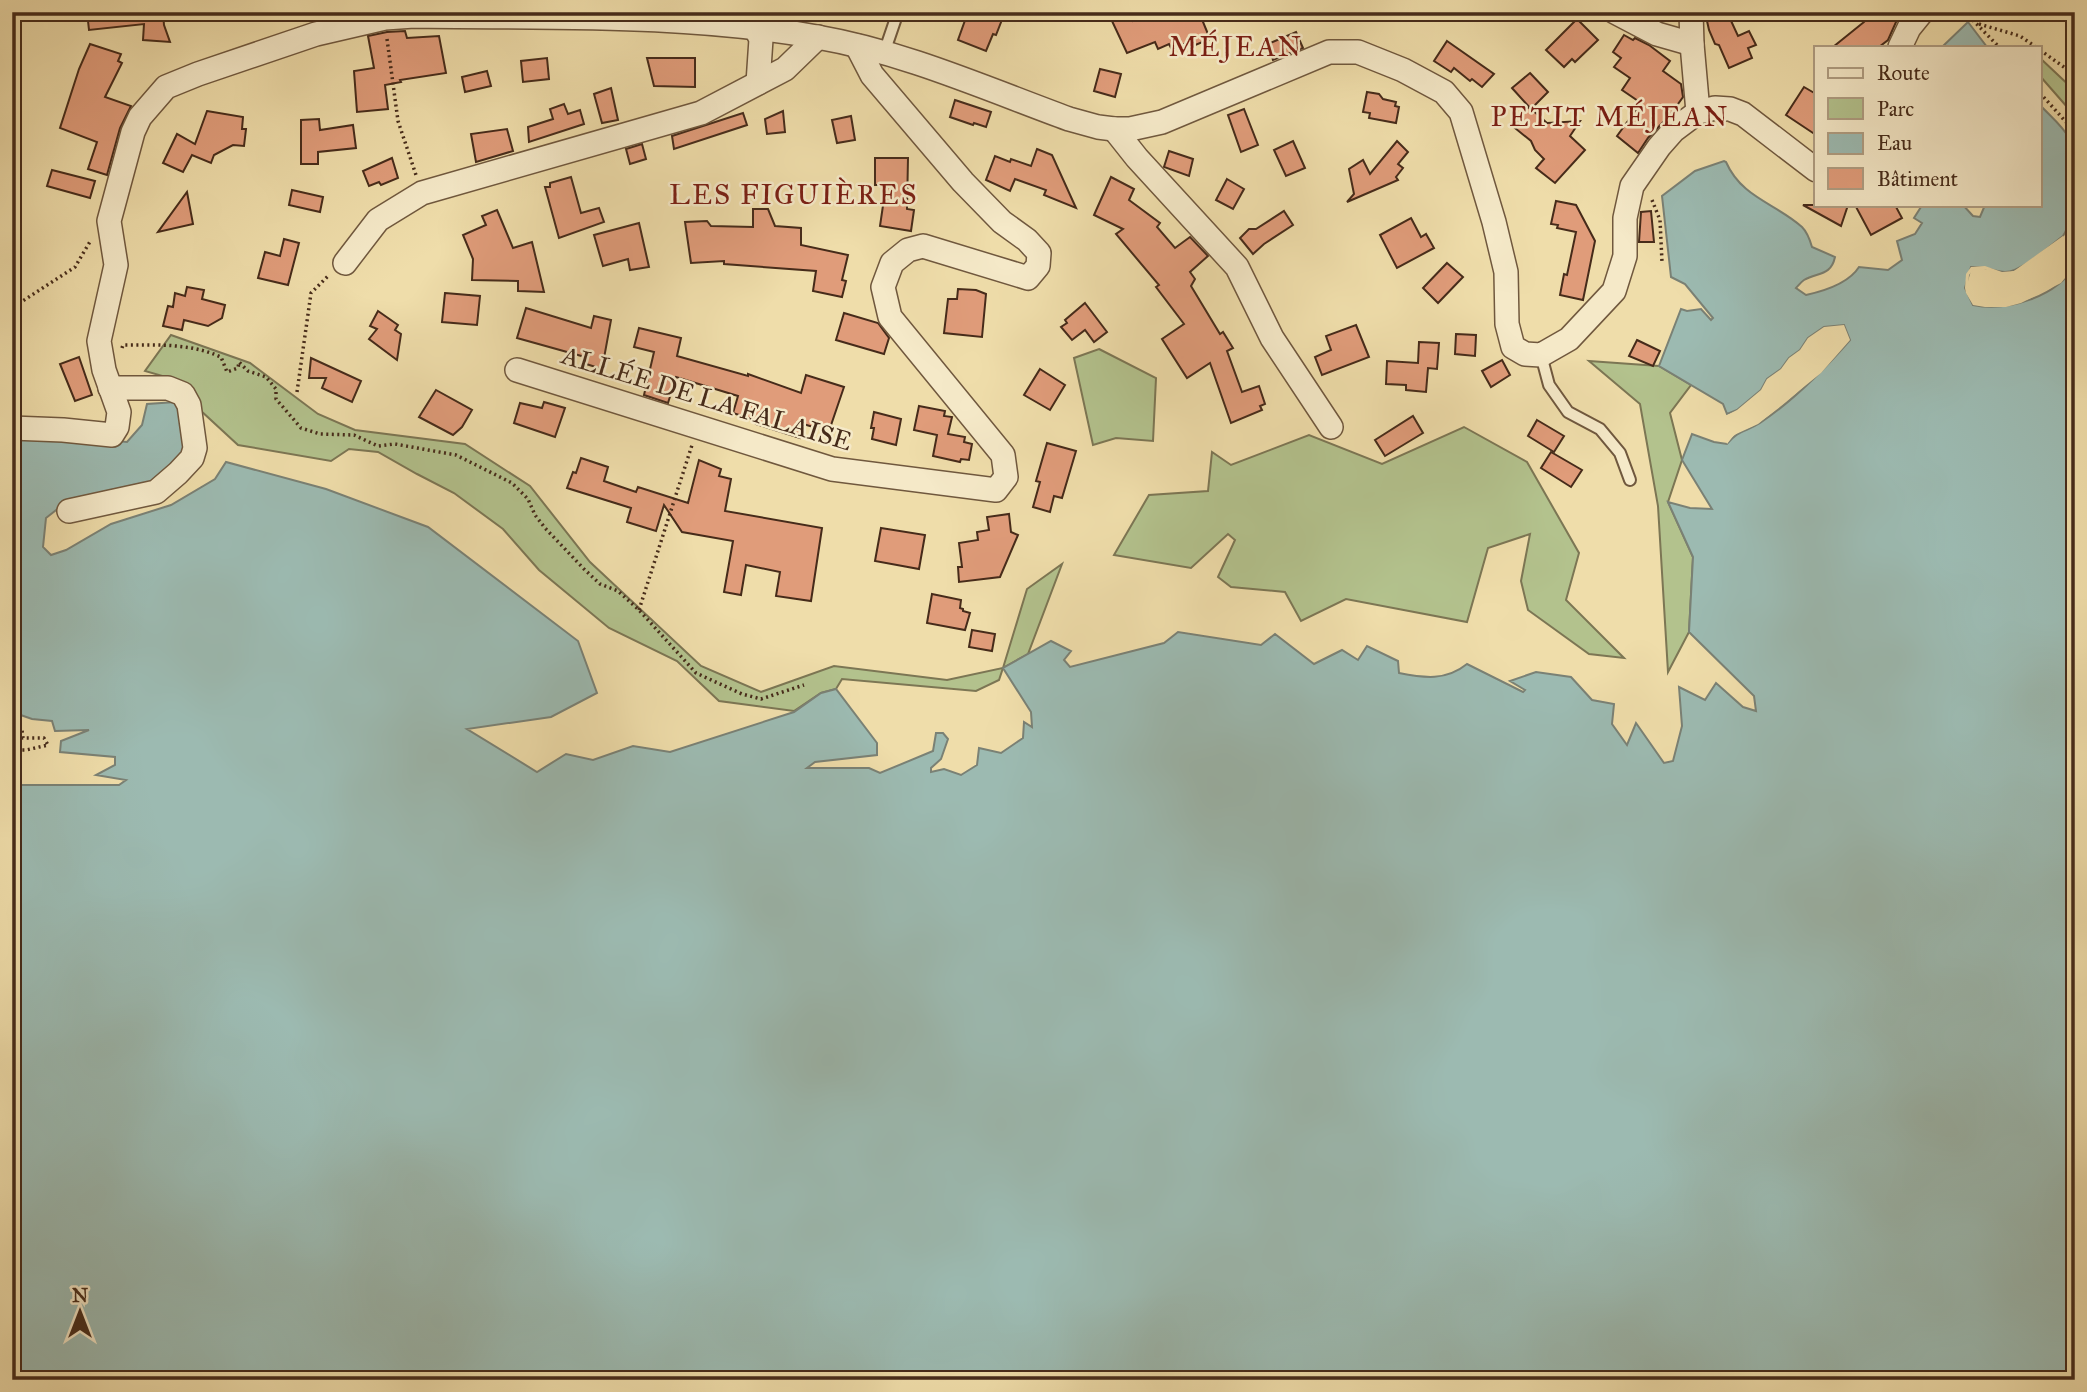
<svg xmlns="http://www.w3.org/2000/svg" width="2087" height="1392" viewBox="0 0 2087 1392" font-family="'IM FELL Great Primer',serif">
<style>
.green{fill:#b3c28d;stroke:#7c7654;stroke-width:2}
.water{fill:#9cbab1;stroke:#7a8175;stroke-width:2}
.pier{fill:#efddaa}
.building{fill:#e09c7a;stroke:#462b1a;stroke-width:2}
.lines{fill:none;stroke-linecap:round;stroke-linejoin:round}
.lane-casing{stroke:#70583e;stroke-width:14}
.street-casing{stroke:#70583e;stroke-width:26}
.path{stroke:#462b1a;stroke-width:3.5;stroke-dasharray:2 3.5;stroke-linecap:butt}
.lane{stroke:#f5e9c8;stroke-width:10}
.street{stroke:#f5e9c8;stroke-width:23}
.labels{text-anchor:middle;stroke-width:5;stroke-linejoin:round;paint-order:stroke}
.street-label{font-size:26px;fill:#462b1a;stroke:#f5e9c8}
.neighbourhood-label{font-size:28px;letter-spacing:2px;fill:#7a1f14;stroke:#f5e9c8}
</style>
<rect width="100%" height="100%" fill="#efddaa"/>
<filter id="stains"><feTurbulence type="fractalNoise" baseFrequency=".00286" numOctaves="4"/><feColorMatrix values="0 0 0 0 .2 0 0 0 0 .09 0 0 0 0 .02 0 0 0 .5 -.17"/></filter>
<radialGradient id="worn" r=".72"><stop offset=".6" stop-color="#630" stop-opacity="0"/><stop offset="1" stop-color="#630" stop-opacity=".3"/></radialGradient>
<!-- green -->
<g class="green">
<polygon points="2040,58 2075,91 2075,116 2040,76"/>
<polygon points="171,335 250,363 318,414 355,430 465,444 530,486 590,562 701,666 761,692 834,666 947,680 1003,668 1027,589 1062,564 1028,654 1003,668 999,680 976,691 842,679 836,689 821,693 794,711 719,701 677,661 609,628 539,570 503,529 454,493 417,474 378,452 349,449 331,461 238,445 199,409 180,381 145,371"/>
<polygon points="1099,349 1156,378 1153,441 1116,438 1093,445 1074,358"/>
<polygon points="1589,361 1659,366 1691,385 1670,413 1682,460 1668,502 1693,557 1689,632 1668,672 1658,506 1640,404"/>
<polygon points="1464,427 1527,462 1579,553 1566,600 1624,658 1589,654 1528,610 1521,581 1530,534 1488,548 1467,622 1346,599 1301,621 1285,592 1231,587 1218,577 1235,540 1228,534 1191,568 1114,555 1149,495 1208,491 1212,452 1231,465 1309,435 1382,464"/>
</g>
<!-- water -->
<g class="water">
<polygon points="1968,22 1987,47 1942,47"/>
<path d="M2040,105C2049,115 2063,126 2069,138C2080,159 2075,217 2063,236C2050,246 2021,272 2005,272C1992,271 1986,266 1971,267L1965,288L1973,305C2007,312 2057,297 2075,265V1380H12V785H119L126,780L96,775L115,765V757L60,752L61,741L89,730L55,731L52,721L32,719L12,712V435H54L127,442L142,425L147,404L176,402L184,411L187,458L155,487L60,507L46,518L43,547L51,555L66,550L111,524L171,505L215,479L226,462L326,489L428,527L578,641L597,693L551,717L467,729L537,772L566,754L593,760L633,746L670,752L794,712L821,693L836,689L877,743V755L815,762L807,768H869L880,773L933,751L936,733H943L948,739L941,759L931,768V772L944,769L961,775L977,765L979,748L1001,753L1023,738L1024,722L1032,727L1031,712L1003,668L1051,641L1071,651L1064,660L1070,667L1164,643L1178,632L1261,645L1275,634L1314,664L1342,650L1358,660L1367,646L1398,661L1399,673C1424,678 1446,681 1467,664L1523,692L1525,690L1510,681L1536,672L1571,677L1592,700L1614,704L1612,724L1627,745L1636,723L1664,763L1673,761L1682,726L1679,687L1705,700L1716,683L1743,707L1756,711L1754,696L1689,632L1693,557L1668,502L1690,508L1712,509L1682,460L1692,434L1714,442L1727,444C1738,430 1746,432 1760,423C1794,400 1823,371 1850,340L1844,325L1824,327L1808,338L1800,350L1789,358L1781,369L1767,379L1761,390L1737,410L1727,414L1723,404L1659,366L1681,309L1687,311L1701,309L1711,320L1713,318L1685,284L1671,277L1662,196L1695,171L1724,161L1726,162C1742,198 1775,203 1802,227C1807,232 1810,240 1812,247L1835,257C1831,276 1818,272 1804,280C1801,282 1799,285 1796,288L1806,295C1824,291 1849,283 1859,267L1888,270L1902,260L1897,241L1915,234L1922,223L1914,218L1921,207L1963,205L1973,216L1980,217L1985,205H2040Z"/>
</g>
<!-- pier -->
<g class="pier">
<polygon points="2063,236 2066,238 2015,274 2001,275 1984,269 1973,270 1969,275 1968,287 1969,292 1975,302 1986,304 2005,303 2020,300 2059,280 2075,262 2074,267 2061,283 2021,303 2006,307 1985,307 1973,305 1966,293 1965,288 1966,274 1971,267 1985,266 2002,272 2014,271"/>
<polygon points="1844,325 1850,340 1821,373 1758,424 1734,435 1727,444 1726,440 1732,432 1756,421 1819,371 1846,339 1842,329 1825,331 1811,340 1803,352 1791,361 1784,372 1770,381 1763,393 1739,413 1728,418 1725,416 1737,410 1761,390 1767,379 1781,369 1789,358 1800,350 1808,338 1824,327"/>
</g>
<!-- building -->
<g class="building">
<polygon points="87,12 163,12 164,25 170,42 143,40 144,24 89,30"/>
<polygon points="968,12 1005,12 996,35 993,34 986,51 958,40"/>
<polygon points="1153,12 1164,12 1167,20 1184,12 1199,12 1210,39 1188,48 1188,42 1172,50 1169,44 1158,49 1155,42 1127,53 1112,21 1129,13 1133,21"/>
<polygon points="1705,12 1727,12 1738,36 1749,31 1756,45 1748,48 1752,58 1729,68 1719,45 1715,44 1709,30"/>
<polygon points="1860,12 1903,13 1896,22 1888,40 1879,47 1833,47 1864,22"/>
<polygon points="1577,19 1598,40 1575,62 1572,59 1564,67 1546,50"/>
<polygon points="405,31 407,38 439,36 446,73 400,80 401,82 385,85 388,109 357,112 354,71 374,68 368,36 387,32"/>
<polygon points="1296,32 1303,48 1273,60 1268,44"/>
<polygon points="1624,35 1633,40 1635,38 1649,45 1670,61 1663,71 1681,84 1683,97 1670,115 1648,138 1638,153 1617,136 1641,103 1622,90 1630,78 1614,67 1621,58 1613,52"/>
<polygon points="1447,41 1494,74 1482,87 1472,79 1470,81 1454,68 1451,72 1434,61"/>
<polygon points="90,44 121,54 118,61 122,63 105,97 131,106 120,128 107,175 88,169 97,142 60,128 79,69"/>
<polygon points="547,58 549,79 523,82 521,61"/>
<polygon points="647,58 695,58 695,87 654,86"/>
<polygon points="1100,69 1121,74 1115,97 1094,91"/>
<polygon points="487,71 491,86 465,92 462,77"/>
<polygon points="1530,73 1548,92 1531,109 1512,88"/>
<polygon points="1804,87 1816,94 1816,135 1786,115"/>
<polygon points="611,88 618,120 602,123 594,94"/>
<polygon points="1367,92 1379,94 1383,99 1396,102 1395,106 1399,107 1396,123 1369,118 1370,113 1363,112"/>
<polygon points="955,100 991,112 986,127 974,123 973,125 950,117"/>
<polygon points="564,104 568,114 580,110 584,124 529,142 528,127 553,119 550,109"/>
<polygon points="1529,107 1547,123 1580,121 1570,136 1585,150 1555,183 1536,168 1544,159 1535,150 1531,141 1510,124"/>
<polygon points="1244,109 1258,145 1241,152 1228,115"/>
<polygon points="207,111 243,117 242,129 246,129 244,146 233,145 214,155 211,163 192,155 183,172 163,163 177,134 195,144"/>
<polygon points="783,111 785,132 767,134 765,119"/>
<polygon points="743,113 747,125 674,149 672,136"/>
<polygon points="851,116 855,140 837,143 832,120"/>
<polygon points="319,119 320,130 353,125 356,148 318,152 318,164 301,164 301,120"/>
<polygon points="507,129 513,151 476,162 471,134"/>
<polygon points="1293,141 1305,168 1286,176 1274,150"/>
<polygon points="1397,141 1408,152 1398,164 1403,168 1396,177 1398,180 1347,202 1354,194 1349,169 1363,160 1370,174"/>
<polygon points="642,144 646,159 630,164 626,149"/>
<polygon points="1037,149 1052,155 1076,208 1044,195 1046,190 1015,179 1010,191 986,180 995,156 1010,162 1011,159 1031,166"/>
<polygon points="1169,151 1193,159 1189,176 1164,167"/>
<polygon points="392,158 398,178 381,185 379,182 369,186 363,171"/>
<polygon points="875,158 908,158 907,209 914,210 911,231 880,226 886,185 875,185"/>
<polygon points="52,170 95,181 90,198 47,186"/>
<polygon points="571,177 581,213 599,208 604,222 559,238 545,187 550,187 550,183"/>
<polygon points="1111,177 1134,189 1129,200 1160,223 1157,227 1175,248 1190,237 1208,256 1190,272 1195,279 1191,286 1220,334 1223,332 1233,348 1227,351 1242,392 1259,386 1265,404 1260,406 1262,410 1231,423 1210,363 1187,378 1162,339 1184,324 1156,287 1159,285 1116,234 1123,229 1094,215"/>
<polygon points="1227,179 1244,189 1233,209 1216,200"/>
<polygon points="292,190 323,197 320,212 289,205"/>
<polygon points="187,192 193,224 158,232"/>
<polygon points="1556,201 1576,205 1595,241 1583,300 1560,295 1564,274 1567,275 1576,232 1557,228 1558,225 1551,224"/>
<polygon points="1803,205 1848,205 1841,226"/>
<polygon points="1855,205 1895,205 1902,218 1871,235"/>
<polygon points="753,209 768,209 775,226 801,228 801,245 848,255 842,280 846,281 842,297 813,291 816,271 724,264 724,261 691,263 685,222 707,221 711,226 753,227"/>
<polygon points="497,210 513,248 532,242 544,292 518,291 518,281 472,280 473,259 463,235 486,225 482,216"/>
<polygon points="1284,211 1293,225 1264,244 1253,254 1240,238 1249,229 1256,229"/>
<polygon points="1651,211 1654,242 1639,242 1641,212"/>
<polygon points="1411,218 1421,237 1426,234 1434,248 1397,268 1380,235"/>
<polygon points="639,223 649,267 630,270 628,259 603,266 594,235"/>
<polygon points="284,239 299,243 288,285 258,278 265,252 280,256"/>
<polygon points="1447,263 1463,277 1438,303 1423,288"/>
<polygon points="187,287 204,290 202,299 225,305 222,318 208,326 184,320 182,330 163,326 168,306 173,307 175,293 185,296"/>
<polygon points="958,289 976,290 986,294 982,337 944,333 948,299 957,299"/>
<polygon points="445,293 480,296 477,325 442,322"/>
<polygon points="1085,303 1107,332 1094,342 1085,330 1072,340 1061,327 1067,323 1065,320"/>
<polygon points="526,308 591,328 594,316 611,320 602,369 583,363 585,357 517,338"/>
<polygon points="378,311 398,325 395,330 401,334 397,360 369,339 377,329 370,326"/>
<polygon points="844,313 878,323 889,338 884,354 836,340"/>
<polygon points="1356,325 1369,357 1322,375 1315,357 1331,350 1326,336"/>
<polygon points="639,328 681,338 677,356 748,376 748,374 801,393 806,375 844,387 830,428 818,425 817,428 803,424 800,438 756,424 757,421 733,413 738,396 676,377 668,403 644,395 654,352 634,347"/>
<polygon points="1456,334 1476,335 1475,356 1455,354"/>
<polygon points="1637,340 1660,351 1653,366 1629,356"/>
<polygon points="1419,342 1439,343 1437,369 1428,368 1426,392 1406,390 1406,385 1386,384 1387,361 1418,363"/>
<polygon points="79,357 92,395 75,401 60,364"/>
<polygon points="311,358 361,381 352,402 322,388 326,378 309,378"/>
<polygon points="1502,360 1510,375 1491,387 1482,371"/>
<polygon points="1040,369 1065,385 1050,410 1024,395"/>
<polygon points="436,390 472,410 462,427 453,435 419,417"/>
<polygon points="544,402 565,408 555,437 514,423 520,403 542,408"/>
<polygon points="919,406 945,411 944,416 952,417 948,434 965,437 964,442 972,444 969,460 961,459 960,462 933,456 937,435 914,430"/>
<polygon points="874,412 901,419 896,445 872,439 874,428 871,428"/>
<polygon points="1413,416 1423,433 1385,456 1375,440"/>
<polygon points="1537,420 1564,436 1554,452 1528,436"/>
<polygon points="1047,443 1076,451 1062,498 1054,496 1050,512 1033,507 1040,482 1036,481"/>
<polygon points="1551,452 1582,470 1571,487 1541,468"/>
<polygon points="581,458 608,467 604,481 636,492 638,487 688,503 699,460 721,469 719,476 731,479 725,511 822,528 811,601 776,596 780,572 746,565 741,595 724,592 733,541 682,532 664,505 656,531 627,522 631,508 567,488 573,472 576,473"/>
<polygon points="1009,514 1011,532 1018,535 1000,577 959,582 958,567 962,567 959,543 978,540 977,532 989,530 987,517"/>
<polygon points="881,528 925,535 919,569 875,561"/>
<polygon points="932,594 961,600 960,608 963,609 963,611 970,613 965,630 927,623"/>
<polygon points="972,630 995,634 992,651 969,647"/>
</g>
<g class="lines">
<defs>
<g id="lane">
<polyline points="884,53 898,12"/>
<polyline points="1541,355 1549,385 1568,412 1600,429 1620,453 1630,480"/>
</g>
<g id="street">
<polyline points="1615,12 1657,34 1692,44"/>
<polyline points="1691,12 1692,44 1698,112"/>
<polyline points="749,16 761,39 758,83"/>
<polyline points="1900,47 1909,28 1922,12"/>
<polyline points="1114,129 1137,158 1237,267 1272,338 1331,427"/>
<polyline points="345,263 378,220 422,193 701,113 785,69 818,37"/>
<polyline points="517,370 832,469 996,490 1006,477 1003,455 890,317 883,287 892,263 908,250 923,246 1028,278 1038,266 1039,253 1027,240 1002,222 963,182 872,75 857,46"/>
<path d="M12,428L63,430L112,435L117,427L119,412L104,370L99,341L116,265L109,221L133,132L140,117L166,87L198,74L316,34L385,18L414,16C548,18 684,13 817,37C904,52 987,89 1069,119L1098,127L1114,129H1130L1162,122L1329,52H1358L1403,70L1444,92L1461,112L1494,222L1506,272L1507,324L1513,347L1525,354L1541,355L1569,339L1614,291L1625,256V218L1632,186L1659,147L1674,130L1698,112L1715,108L1730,109L1743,114L1816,170"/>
<polyline points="69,511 156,492 178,473 192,458 195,448 189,405 183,394 168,388 110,388"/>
</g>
</defs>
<!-- lane casing -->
<use href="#lane" class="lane-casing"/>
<!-- street casing -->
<use href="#street" class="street-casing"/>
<!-- path -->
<g class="path">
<polyline points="1965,12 1999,47"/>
<polyline points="1979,24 2020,36 2036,47"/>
<polyline points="387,39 398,121 416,175"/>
<polyline points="2040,50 2075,75"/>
<polyline points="2040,93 2075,132"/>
<polyline points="1652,200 1660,220 1662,262"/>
<polyline points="2075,211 2071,226 2075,229"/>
<polyline points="12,312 18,304 75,267 91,240"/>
<path d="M122,348L123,345C157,345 190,343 221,357L227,372L238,368L239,362L248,371L266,377L276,389V399L301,428L320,434L354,435L378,446L395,444L456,455L512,483L528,499L535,515L545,528L584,569L600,584L618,591L639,610L696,673L742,694L761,699L804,685"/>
<polyline points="297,392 311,293 328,276"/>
<polyline points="639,610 692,445"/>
<polyline points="12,728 22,730 23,738 44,738 48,745 26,750 12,750"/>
</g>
<!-- lane -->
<use href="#lane" class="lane"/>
<!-- street -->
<use href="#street" class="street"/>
</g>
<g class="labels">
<!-- street labels -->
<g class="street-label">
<text transform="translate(707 398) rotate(17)" y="9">ALLÉE DE LA FALAISE</text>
</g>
<!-- neighbourhood labels -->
<g class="neighbourhood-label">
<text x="1236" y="56">MÉJEAN</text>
<text x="1610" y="126">PETIT MÉJEAN</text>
<text x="794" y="204">LES FIGUIÈRES</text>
</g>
</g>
<!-- margin -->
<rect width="2087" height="1392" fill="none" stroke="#efddaa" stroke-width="42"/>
<rect x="14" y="14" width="2059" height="1364" fill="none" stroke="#462b1a" stroke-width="3.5"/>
<rect x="21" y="21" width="2045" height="1350" fill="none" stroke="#462b1a" stroke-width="2"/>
<!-- legend -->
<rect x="1814" y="46" width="228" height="161" fill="#f5e9c8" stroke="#af9d82" stroke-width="2"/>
<rect x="1828" y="68" width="35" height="10" fill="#f5e9c8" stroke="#af9d82" stroke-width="2"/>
<text x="1877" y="80" font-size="21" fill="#462b1a">Route</text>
<rect x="1828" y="98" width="35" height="21" fill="#b3c28d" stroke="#af9d82" stroke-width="2"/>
<text x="1877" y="116" font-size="21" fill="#462b1a">Parc</text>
<rect x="1828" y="133" width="35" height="21" fill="#9cbab1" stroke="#af9d82" stroke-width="2"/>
<text x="1877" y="150" font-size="21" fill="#462b1a">Eau</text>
<rect x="1828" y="168" width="35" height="21" fill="#e09c7a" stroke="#af9d82" stroke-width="2"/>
<text x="1877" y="186" font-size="21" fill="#462b1a">Bâtiment</text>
<!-- north arrow -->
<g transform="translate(80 1312)" stroke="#f5e9c8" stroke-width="5" paint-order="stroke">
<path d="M0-5L12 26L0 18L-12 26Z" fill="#462b1a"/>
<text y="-10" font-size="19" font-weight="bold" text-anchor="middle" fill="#462b1a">N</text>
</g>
<rect width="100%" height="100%" filter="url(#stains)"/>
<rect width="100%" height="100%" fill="url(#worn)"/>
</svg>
